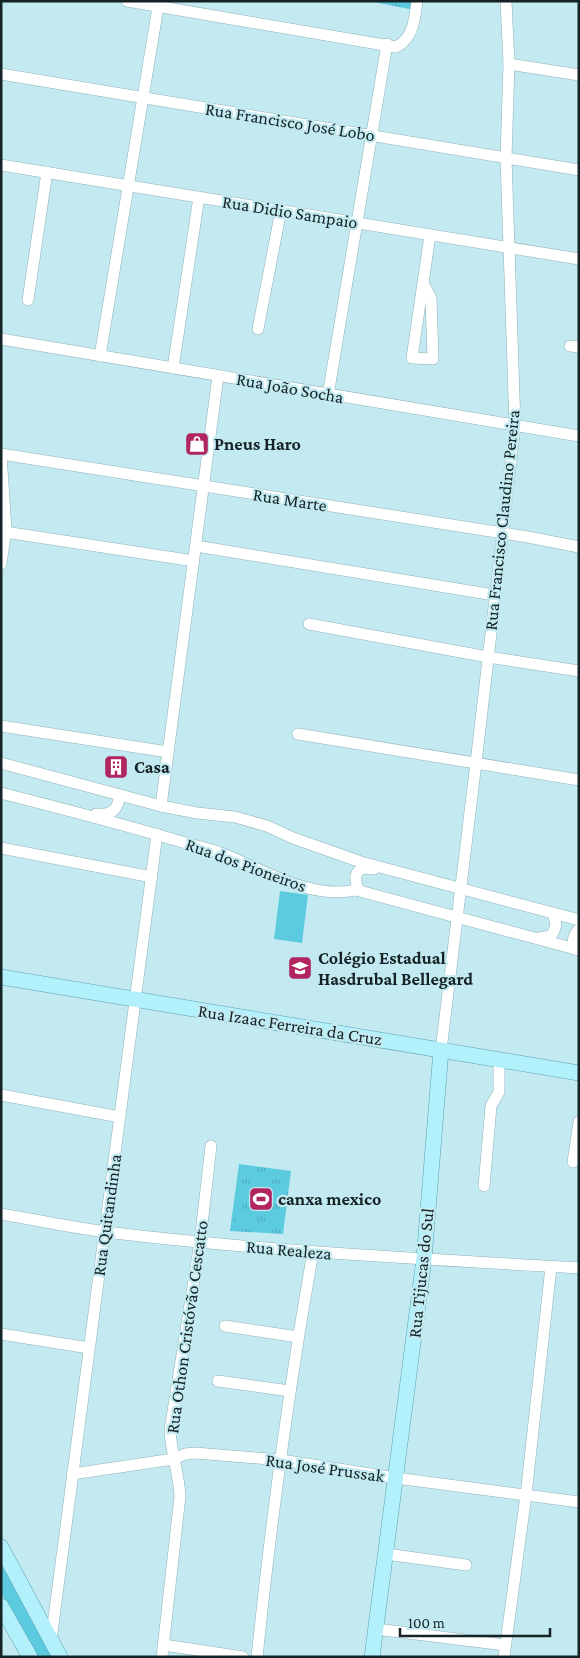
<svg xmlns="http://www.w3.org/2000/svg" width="580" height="1658" viewBox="0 0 580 1658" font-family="'Crimson Pro',serif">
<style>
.grass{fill:#5ccbdf}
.park{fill:url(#park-tufts)}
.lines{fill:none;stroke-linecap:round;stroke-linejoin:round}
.minor-casing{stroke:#8eb2b9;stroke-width:12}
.major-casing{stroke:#5aa2af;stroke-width:16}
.minor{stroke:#fff;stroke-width:11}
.major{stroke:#b2f0fb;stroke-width:15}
.labels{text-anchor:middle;stroke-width:4.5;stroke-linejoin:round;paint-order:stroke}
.street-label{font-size:18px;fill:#152326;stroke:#c4eaf1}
.poi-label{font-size:18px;font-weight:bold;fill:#152326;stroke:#c4eaf1;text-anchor:start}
</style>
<defs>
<pattern id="park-tufts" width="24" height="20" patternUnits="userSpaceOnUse" patternTransform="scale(1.25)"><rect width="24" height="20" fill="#5ccbdf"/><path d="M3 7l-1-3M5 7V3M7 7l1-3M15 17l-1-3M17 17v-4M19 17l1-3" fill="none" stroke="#4faebf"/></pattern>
</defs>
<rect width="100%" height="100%" fill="#c4eaf1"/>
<!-- grass -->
<g class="grass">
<polygon points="280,891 308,895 302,943 274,939"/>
<polygon points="1,1563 53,1657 37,1657 1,1593"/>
</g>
<!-- park -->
<g class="park">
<polygon points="369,1 415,1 414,10"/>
<polygon points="239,1164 291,1171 283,1234 230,1231"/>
</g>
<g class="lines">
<defs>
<g id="minor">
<path d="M127,1L396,47C413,39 415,19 417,1"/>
<polyline points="509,64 579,75"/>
<polyline points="1,74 579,170"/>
<polyline points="1,165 579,259"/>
<polyline points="423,283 431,298 433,359 412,358 430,235"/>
<polyline points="28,300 47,172"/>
<polyline points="258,329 281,210"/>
<polyline points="1,339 579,436"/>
<polyline points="570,346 579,347"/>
<polyline points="100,356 159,1"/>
<polyline points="173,368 199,197"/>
<polyline points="328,395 387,44"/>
<polyline points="1,454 528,537 579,547"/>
<polyline points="1,454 6,530 1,564"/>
<polyline points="5,532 194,561"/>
<polyline points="196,546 494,595"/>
<polyline points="309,624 488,657 579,671"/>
<polyline points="1,726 168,752"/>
<polyline points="298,734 579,780"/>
<polyline points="1,763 161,806 197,813 235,817 267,826 293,838 361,862 579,920"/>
<path d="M1,793C64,809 127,825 189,844C201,847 214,850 226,855C265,871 312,900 356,890L579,950"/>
<polyline points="161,806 218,376"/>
<path d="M96,814C111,816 118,810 120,795"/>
<polyline points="1,848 152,877"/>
<path d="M359,891C352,875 356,866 374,869"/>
<path d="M539,938L551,936C557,927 557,922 552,913"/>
<path d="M575,949C572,940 573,936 579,929"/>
<polyline points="441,1050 476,763 515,426 506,158 509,64 506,1"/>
<polyline points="1,1095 120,1117"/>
<polyline points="573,1162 579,1122"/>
<polyline points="484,1186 491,1106 499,1092 499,1060"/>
<path d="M1,1214C36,1220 71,1227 106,1232C263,1251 421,1259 579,1268"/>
<polyline points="225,1326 298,1337"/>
<polyline points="1,1334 89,1348"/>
<polyline points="218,1381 290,1391"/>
<polyline points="72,1474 174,1459 185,1454 195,1453 281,1460 396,1478 579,1502"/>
<polyline points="386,1554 466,1565"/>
<polyline points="376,1629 505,1645"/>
<polyline points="51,1640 157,834"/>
<polyline points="164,1645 243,1657"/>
<path d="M162,1657L180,1496C179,1474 171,1453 170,1430L200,1242L211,1146"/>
<path d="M257,1657C271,1521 289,1386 313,1252"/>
<polyline points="504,1657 526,1495 551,1267"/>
</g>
<g id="major">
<polyline points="1,977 579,1073"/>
<polyline points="1,1547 60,1657"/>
<polyline points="1,1606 30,1657"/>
<polyline points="372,1657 424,1259 441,1050"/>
</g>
</defs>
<!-- minor casing -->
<use href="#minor" class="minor-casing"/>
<!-- major casing -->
<use href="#major" class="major-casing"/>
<!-- minor -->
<use href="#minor" class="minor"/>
<!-- major -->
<use href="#major" class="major"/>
</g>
<!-- icons -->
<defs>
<symbol id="shop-square" viewBox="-11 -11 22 22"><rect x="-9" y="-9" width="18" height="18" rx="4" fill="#b12560" stroke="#c4eaf1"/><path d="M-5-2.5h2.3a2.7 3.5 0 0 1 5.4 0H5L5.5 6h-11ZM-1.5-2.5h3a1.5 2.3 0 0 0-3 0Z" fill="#fff"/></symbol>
<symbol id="building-square" viewBox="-11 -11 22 22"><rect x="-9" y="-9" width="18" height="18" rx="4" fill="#b12560" stroke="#c4eaf1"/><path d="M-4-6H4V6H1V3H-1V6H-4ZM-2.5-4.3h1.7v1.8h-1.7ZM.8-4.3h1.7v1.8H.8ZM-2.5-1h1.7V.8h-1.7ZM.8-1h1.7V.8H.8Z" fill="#fff"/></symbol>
<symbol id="school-square" viewBox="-11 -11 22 22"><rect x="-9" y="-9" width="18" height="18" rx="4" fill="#b12560" stroke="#c4eaf1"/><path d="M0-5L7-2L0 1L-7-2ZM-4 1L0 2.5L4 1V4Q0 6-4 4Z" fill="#fff"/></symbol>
<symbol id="stadium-square" viewBox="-11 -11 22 22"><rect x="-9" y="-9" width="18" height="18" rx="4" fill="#b12560" stroke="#c4eaf1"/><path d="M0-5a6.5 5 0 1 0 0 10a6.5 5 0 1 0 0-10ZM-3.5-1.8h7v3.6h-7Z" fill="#fff"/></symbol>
</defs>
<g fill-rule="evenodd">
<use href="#shop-square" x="183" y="430" width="28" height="28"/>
<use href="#building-square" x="102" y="753" width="28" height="28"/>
<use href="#school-square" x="286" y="954" width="28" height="28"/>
<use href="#stadium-square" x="247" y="1185" width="28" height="28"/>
</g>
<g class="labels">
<!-- street labels -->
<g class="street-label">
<text transform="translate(290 122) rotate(9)" y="6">Rua Francisco José Lobo</text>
<text transform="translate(290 212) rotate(9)" y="6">Rua Didio Sampaio</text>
<text transform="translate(290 388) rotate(10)" y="6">Rua João Socha</text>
<text transform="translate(290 500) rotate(9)" y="6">Rua Marte</text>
<text transform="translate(502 520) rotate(-84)" y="6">Rua Francisco Claudino Pereira</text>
<text transform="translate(246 865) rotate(20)" y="6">Rua dos Pioneiros</text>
<text transform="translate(290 1025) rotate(9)" y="6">Rua Izaac Ferreira da Cruz</text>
<text transform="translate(107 1215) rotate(-82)" y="6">Rua Quitandinha</text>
<text transform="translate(289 1250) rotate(5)" y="6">Rua Realeza</text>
<text transform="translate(421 1273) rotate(-84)" y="6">Rua Tijucas do Sul</text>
<text transform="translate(187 1327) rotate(-82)" y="6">Rua Othon Cristóvão Cescatto</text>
<text transform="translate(325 1468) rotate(8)" y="6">Rua José Prussak</text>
</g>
<!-- poi labels -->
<g class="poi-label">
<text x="214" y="450">Pneus Haro</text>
<text x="134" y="773">Casa</text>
<text x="318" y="964">Colégio Estadual<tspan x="318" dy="21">Hasdrubal Bellegard</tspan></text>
<text x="278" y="1205">canxa mexico</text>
</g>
</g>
<!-- border -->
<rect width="580" height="1658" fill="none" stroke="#152326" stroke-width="5"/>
<!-- scale -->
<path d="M400 1628v8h150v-8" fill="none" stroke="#152326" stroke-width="2.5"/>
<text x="408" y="1628" font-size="15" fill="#152326" stroke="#c4eaf1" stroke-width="4" paint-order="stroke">100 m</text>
</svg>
